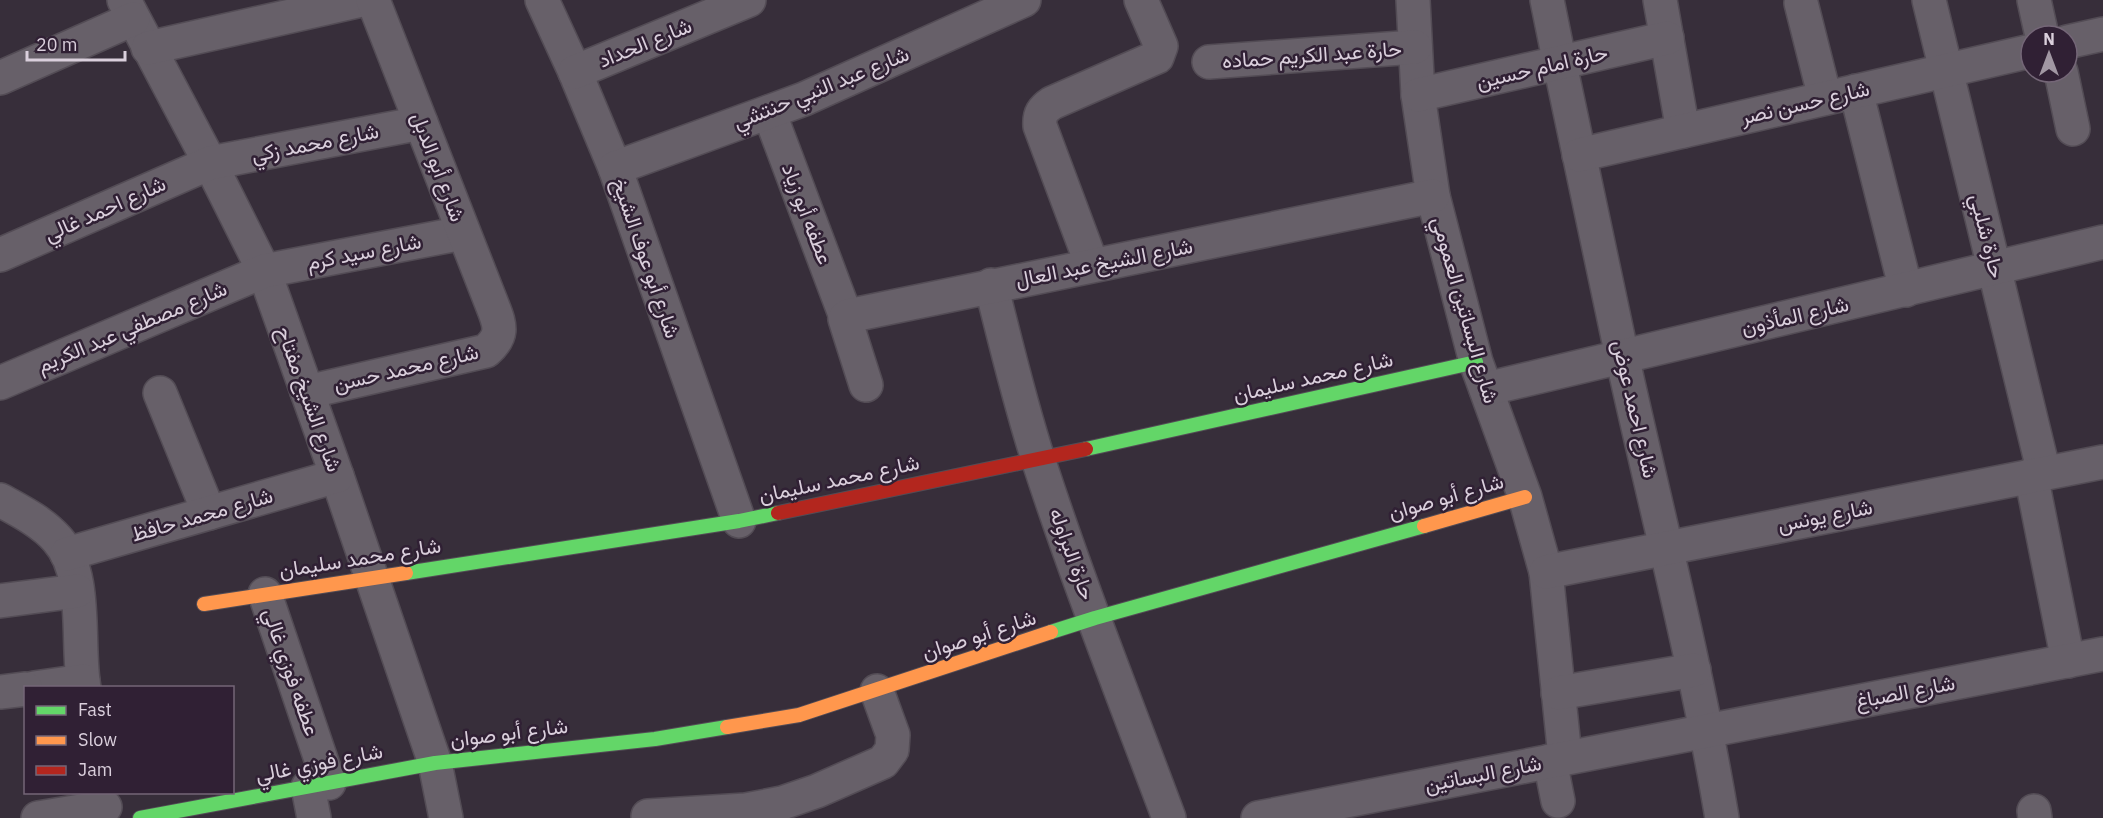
<svg xmlns="http://www.w3.org/2000/svg" width="2103" height="818" viewBox="0 0 2103 818" font-family="'IBM Plex Sans',Vazirmatn,sans-serif">
<style>
.lines{fill:none;stroke-linecap:round;stroke-linejoin:round}
.street-casing{stroke:#534c55;stroke-width:36}
.fast-casing{stroke:#534c55;stroke-width:16}
.slow-casing{stroke:#534c55;stroke-width:16}
.jam-casing{stroke:#534c55;stroke-width:16}
.street{stroke:#676069;stroke-width:33}
.fast{stroke:#63d668;stroke-width:14}
.slow{stroke:#ff974d;stroke-width:14}
.jam{stroke:#b3261e;stroke-width:14}
.labels{text-anchor:middle;stroke-width:5;stroke-linejoin:round;paint-order:stroke}
.street-label{font-size:21px;fill:#dacfdc;stroke:#302034}
</style>
<rect width="100%" height="100%" fill="#372e3a"/>
<g class="lines">
<defs>
<g id="street">
<polyline points="124,0 210,163 264,271 337,476 435,763 446,818"/>
<polyline points="542,0 575,72 615,168 739,521"/>
<polyline points="1413,0 1418,95 1433,196 1476,362 1525,497 1546,572 1565,757"/>
<path d="M1547,0C1571,119 1596,238 1622,356C1656,510 1696,662 1722,818"/>
<polyline points="1660,0 1683,131"/>
<polyline points="1929,0 2044,473"/>
<polyline points="2034,0 2042,36"/>
<polyline points="1801,3 1825,98"/>
<polyline points="2067,42 2103,34"/>
<polyline points="148,48 362,0"/>
<polyline points="1209,62 1415,47"/>
<polyline points="575,72 749,0"/>
<polyline points="2061,72 2073,129"/>
<polyline points="0,78 133,19"/>
<polyline points="1856,91 1906,290"/>
<polyline points="1418,95 1667,38"/>
<polyline points="769,112 846,317"/>
<polyline points="1579,155 2031,51"/>
<polyline points="615,168 804,99 1024,0"/>
<polyline points="0,255 210,163 421,123"/>
<path d="M1092,265L1040,126C1039,114 1043,109 1052,103L1157,57L1161,46L1141,0"/>
<path d="M991,285C1006,344 1020,404 1039,462C1078,582 1125,700 1169,818"/>
<polyline points="0,383 264,271 463,233"/>
<polyline points="866,385 845,319 848,316 1433,196"/>
<polyline points="1486,389 2103,242"/>
<path d="M307,392L486,351C503,336 501,327 493,307L373,0"/>
<polyline points="160,393 209,513"/>
<polyline points="2031,475 2068,661"/>
<path d="M0,500C20,511 42,522 57,539C89,574 76,643 84,688"/>
<polyline points="67,554 337,476"/>
<polyline points="1546,572 2103,462"/>
<polyline points="265,594 329,783"/>
<polyline points="0,601 77,591"/>
<polyline points="34,688 83,681"/>
<polyline points="0,692 26,689"/>
<polyline points="1558,693 1694,670"/>
<polyline points="1550,761 1558,801"/>
<polyline points="308,787 314,818"/>
<polyline points="2034,811 2035,818"/>
<polyline points="648,816 746,810 782,803 817,791 883,762 892,750 893,735 877,691"/>
<polyline points="38,818 105,807"/>
<polyline points="1258,818 2103,654"/>
</g>
<g id="fast">
<polyline points="1086,449 1476,362"/>
<polyline points="406,573 739,521 778,513"/>
<polyline points="1051,632 1095,618 1424,526"/>
<polyline points="140,818 435,763 655,739 727,727"/>
</g>
<g id="slow">
<polyline points="1424,526 1525,497"/>
<polyline points="204,604 406,573"/>
<polyline points="727,727 799,715 1051,632"/>
</g>
<polyline id="jam" points="778,513 1086,449"/>
</defs>
<!-- street casing -->
<use href="#street" class="street-casing"/>
<!-- fast casing -->
<use href="#fast" class="fast-casing"/>
<!-- slow casing -->
<use href="#slow" class="slow-casing"/>
<!-- jam casing -->
<use href="#jam" class="jam-casing"/>
<!-- street -->
<use href="#street" class="street"/>
<!-- fast -->
<use href="#fast" class="fast"/>
<!-- slow -->
<use href="#slow" class="slow"/>
<!-- jam -->
<use href="#jam" class="jam"/>
</g>
<g class="labels">
<!-- street labels -->
<g class="street-label">
<text transform="translate(645 43) rotate(-22)" y="7">شارع الحداد</text>
<text transform="translate(1312 55) rotate(-4)" y="7">حارة عبد الكريم حماده</text>
<text transform="translate(1542 67) rotate(-13)" y="7">حارة امام حسين</text>
<text transform="translate(821 88) rotate(-22)" y="7">شارع عبد النبي حنتشي</text>
<text transform="translate(1805 103) rotate(-13)" y="7">شارع حسن نصر</text>
<text transform="translate(315 143) rotate(-11)" y="7">شارع محمد زكي</text>
<text transform="translate(438 167) rotate(69)" y="7">شارع أبو الدبل</text>
<text transform="translate(105 209) rotate(-24)" y="7">شارع احمد غالي</text>
<text transform="translate(807 214) rotate(69)" y="7">عطفه أبو زياد</text>
<text transform="translate(1987 236) rotate(76)" y="7">حارة شلبي</text>
<text transform="translate(364 252) rotate(-11)" y="7">شارع سيد كرم</text>
<text transform="translate(646 258) rotate(71)" y="7">شارع أبو عوف الشيخ</text>
<text transform="translate(1104 263) rotate(-11)" y="7">شارع الشيخ عبد العال</text>
<text transform="translate(1465 310) rotate(74)" y="7">شارع البساتين العمومي</text>
<text transform="translate(1795 316) rotate(-13)" y="7">شارع المأذون</text>
<text transform="translate(132 327) rotate(-23)" y="7">شارع مصطفي عبد الكريم</text>
<text transform="translate(406 368) rotate(-13)" y="7">شارع محمد حسن</text>
<text transform="translate(1313 377) rotate(-13)" y="7">شارع محمد سليمان</text>
<text transform="translate(309 399) rotate(70)" y="7">شارع الشيخ مفتاح</text>
<text transform="translate(1635 409) rotate(77)" y="7">شارع احمد عوض</text>
<text transform="translate(839 479) rotate(-12)" y="7">شارع محمد سليمان</text>
<text transform="translate(1446 497) rotate(-16)" y="7">شارع أبو صوان</text>
<text transform="translate(202 515) rotate(-16)" y="7">شارع محمد حافظ</text>
<text transform="translate(1825 516) rotate(-11)" y="7">شارع يونس</text>
<text transform="translate(1072 554) rotate(70)" y="7">حارة البراوله</text>
<text transform="translate(360 558) rotate(-9)" y="7">شارع محمد سليمان</text>
<text transform="translate(979 635) rotate(-18)" y="7">شارع أبو صوان</text>
<text transform="translate(291 672) rotate(71)" y="7">عطفه فوزي غالي</text>
<text transform="translate(1905 692) rotate(-11)" y="7">شارع الصباغ</text>
<text transform="translate(509 733) rotate(-7)" y="7">شارع أبو صوان</text>
<text transform="translate(319 763) rotate(-11)" y="7">شارع فوزي غالي</text>
<text transform="translate(1483 774) rotate(-11)" y="7">شارع البساتين</text>
</g>
</g>
<!-- legend -->
<rect x="24" y="686" width="210" height="108" fill="#302034" stroke="#746677" stroke-width="1.5"/>
<rect x="36" y="706" width="30" height="9" fill="#63d668" stroke="#746677" stroke-width="1.5"/>
<text x="78" y="716" font-size="18" fill="#dacfdc">Fast</text>
<rect x="36" y="736" width="30" height="9" fill="#ff974d" stroke="#746677" stroke-width="1.5"/>
<text x="78" y="746" font-size="18" fill="#dacfdc">Slow</text>
<rect x="36" y="766" width="30" height="9" fill="#b3261e" stroke="#746677" stroke-width="1.5"/>
<text x="78" y="776" font-size="18" fill="#dacfdc">Jam</text>
<!-- north arrow -->
<g transform="translate(2049 54)"><circle r="28" fill="#302034" stroke="#746677" stroke-width="1.5"/>
<path d="M0-4.5L10 22L0 15L-10 22Z" fill="#a197a3"/>
<text y="-9" font-size="16" font-weight="bold" text-anchor="middle" fill="#dacfdc">N</text>
</g>
<!-- scale -->
<path d="M27 51v9h98v-9" fill="none" stroke="#dacfdc" stroke-width="3"/>
<text x="36" y="51" font-size="18" fill="#dacfdc" stroke="#302034" stroke-width="4.5" paint-order="stroke">20 m</text>
</svg>
